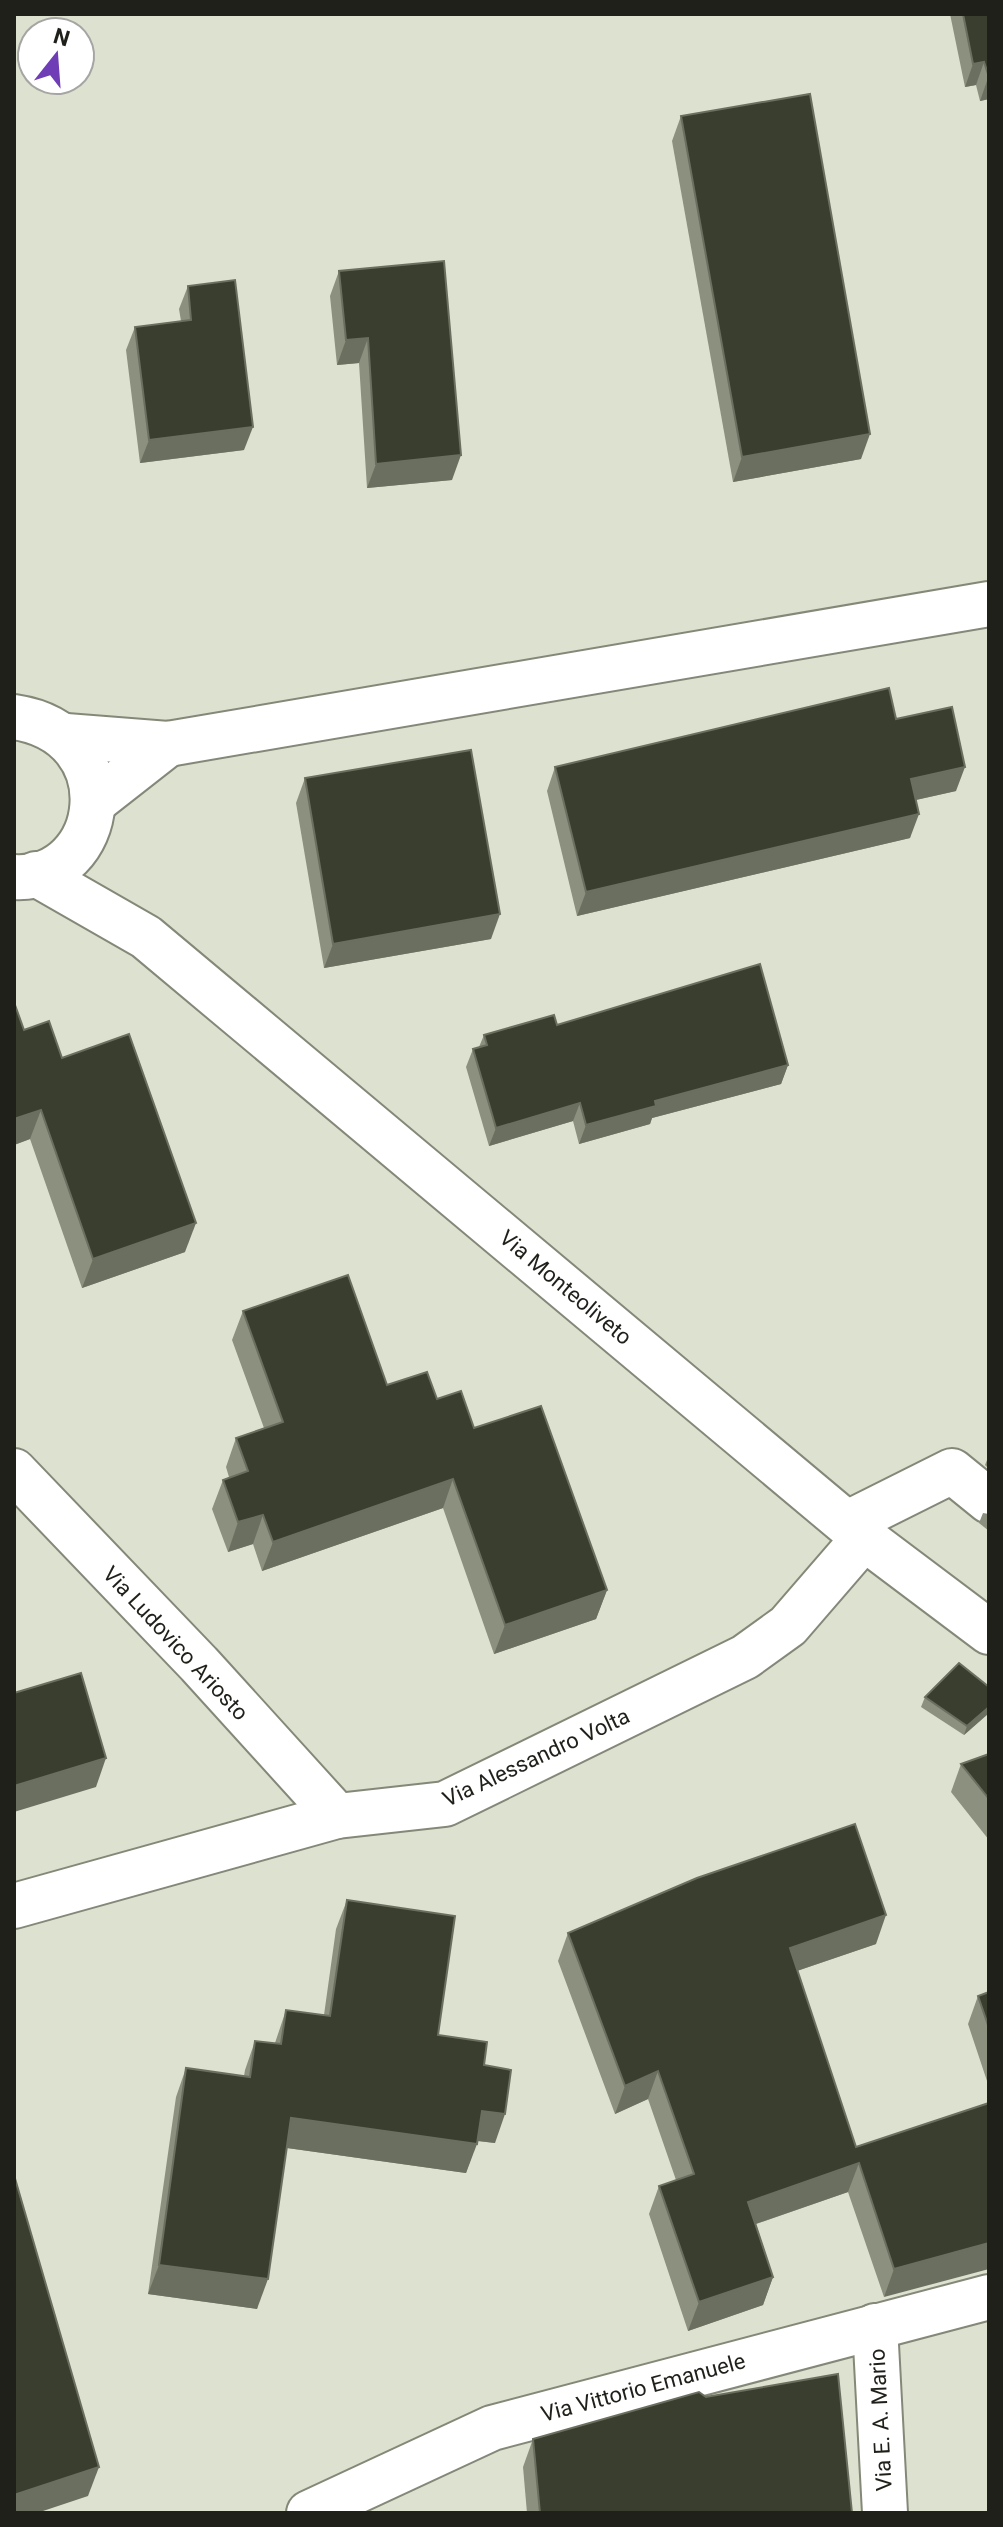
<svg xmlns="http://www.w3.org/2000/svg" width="1003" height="2527" viewBox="0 0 1003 2527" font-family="Roboto,sans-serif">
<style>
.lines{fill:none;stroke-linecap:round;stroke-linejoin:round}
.minor-casing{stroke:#848878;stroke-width:48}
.minor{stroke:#fff;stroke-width:44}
.wall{fill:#8c907f}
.shaded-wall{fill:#6b6f5f}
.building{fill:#3a3e2f;stroke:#6b6f5f;stroke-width:2}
.labels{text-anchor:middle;stroke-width:8;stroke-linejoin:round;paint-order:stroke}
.street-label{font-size:22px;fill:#1e2019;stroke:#fff}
</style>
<rect width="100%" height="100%" fill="#dde1cf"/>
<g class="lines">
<defs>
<g id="minor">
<path d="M14,717C129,734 108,882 14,877"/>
<polyline points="66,736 168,744 989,604"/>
<polyline points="94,802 168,744"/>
<polyline points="36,874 146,937 864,1538 989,1632"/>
<polyline points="14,1471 199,1664 337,1816"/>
<polyline points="848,1523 952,1471 989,1501"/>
<polyline points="14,1906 337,1816 445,1804 745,1657 788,1626 864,1538"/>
<polyline points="875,2326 885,2513"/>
<polyline points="309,2513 492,2428 989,2297"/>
</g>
</defs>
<!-- minor casing -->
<use href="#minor" class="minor-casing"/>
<!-- minor -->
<use href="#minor" class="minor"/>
</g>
<!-- wall -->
<g class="wall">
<polygon points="950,14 989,14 989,99 980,101 976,85 965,87"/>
<polygon points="681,116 861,459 733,482 672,141"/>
<polygon points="339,271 452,480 367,488 359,363 337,365 330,296"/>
<polygon points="188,286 244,450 140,463 126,350 135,327 181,321 179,309"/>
<polygon points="896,719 956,791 916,800 910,838 577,916 547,791 555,767"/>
<polygon points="305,778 491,939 324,968 296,803"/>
<polygon points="14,1005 24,1030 62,1058 185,1252 82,1288 30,1139 14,1145"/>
<polygon points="557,1025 788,1065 781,1084 652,1118 650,1124 579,1144 573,1121 489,1146 466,1067 473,1049 479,1047 484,1035"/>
<polygon points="243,1311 387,1385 437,1399 474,1428 607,1590 596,1619 494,1654 443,1508 262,1571 253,1544 228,1552 212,1509 223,1480 229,1477 226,1467 236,1438 264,1428 232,1340"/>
<polygon points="989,1455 989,1469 985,1465"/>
<polygon points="983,1513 989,1514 989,1531 979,1523"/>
<polygon points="989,1687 989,1713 964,1735 921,1707 925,1697"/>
<polygon points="989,1754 989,1840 951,1792 961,1764"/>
<polygon points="347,1900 438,2035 484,2065 495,2143 477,2141 466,2173 287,2148 257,2309 148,2294 176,2097 186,2068 244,2076 245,2070 255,2041 275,2043 286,2010 324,2015 336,1929"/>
<polygon points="568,1933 876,1944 797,1971 856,2147 989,2103 884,2297 848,2192 756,2224 773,2277 763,2305 688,2331 649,2214 659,2186 676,2180 648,2099 615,2114 558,1961"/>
<polygon points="989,1992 989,2087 968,2024 978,1996"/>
<polygon points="533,2439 852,2513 527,2513 523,2467"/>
</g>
<!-- shaded-wall -->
<g class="shaded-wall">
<polygon points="984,62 976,85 965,87 973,64"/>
<polygon points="989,77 989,99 980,101 988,78"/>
<polygon points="368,338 359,363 337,365 346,340"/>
<polygon points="253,427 244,450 140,463 149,440"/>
<polygon points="870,434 861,459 733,482 742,457"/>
<polygon points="461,455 452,480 367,488 376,464"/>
<polygon points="965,767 956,791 902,803 911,779"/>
<polygon points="919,814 910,838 577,916 586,892"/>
<polygon points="500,914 491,939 324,968 333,944"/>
<polygon points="788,1065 781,1084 652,1118 650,1124 579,1144 586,1125 655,1101"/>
<polygon points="580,1103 573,1121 489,1146 496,1128"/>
<polygon points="41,1110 30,1139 14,1145 14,1119"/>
<polygon points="196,1223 185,1252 82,1288 93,1259"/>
<polygon points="453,1479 443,1508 262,1571 273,1542"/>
<polygon points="263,1515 253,1544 228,1552 238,1522"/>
<polygon points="607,1590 596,1619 494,1654 505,1625"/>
<polygon points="989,1707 989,1713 964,1735 967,1726"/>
<polygon points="106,1758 96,1787 14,1812 14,1786"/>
<polygon points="886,1915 876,1944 779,1977 790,1948"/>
<polygon points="658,2071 648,2099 615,2114 625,2086"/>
<polygon points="482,2111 505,2114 495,2143 471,2140"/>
<polygon points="291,2118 477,2144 466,2173 280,2147"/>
<polygon points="859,2163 848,2192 738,2230 748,2202"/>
<polygon points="989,2243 989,2269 884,2297 894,2269"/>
<polygon points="159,2265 268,2279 257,2309 148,2294"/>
<polygon points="773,2277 763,2305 688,2331 699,2302"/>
<polygon points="99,2467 88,2496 37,2513 14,2513 14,2495"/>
</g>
<!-- building -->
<g class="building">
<polygon points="963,14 989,14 989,77 984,62 973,64"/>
<polygon points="810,94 870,434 742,457 681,116"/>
<polygon points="444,261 461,455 376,464 368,338 346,340 339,271"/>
<polygon points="235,280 253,427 149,440 135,327 191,320 188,286"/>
<polygon points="889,688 896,719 952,707 965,767 911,779 919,814 586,892 555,767"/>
<polygon points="471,750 500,914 333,944 305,778"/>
<polygon points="760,964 788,1065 655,1101 656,1106 586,1125 580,1103 496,1128 473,1049 487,1045 484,1035 554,1015 557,1025"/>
<polygon points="14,1005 15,1005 24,1030 49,1021 62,1058 129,1034 196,1223 93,1259 41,1110 14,1119"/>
<polygon points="348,1275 387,1385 427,1372 437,1399 461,1391 474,1428 541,1406 607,1590 505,1625 453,1479 273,1542 263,1515 238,1522 223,1480 248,1471 236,1438 283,1422 243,1311"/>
<polygon points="959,1663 989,1687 989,1707 967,1726 925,1697"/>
<polygon points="81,1673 106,1758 14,1786 14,1693"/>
<polygon points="989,1754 989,1799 961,1764"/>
<polygon points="855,1824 886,1915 790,1948 856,2147 989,2103 989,2243 894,2269 859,2163 748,2202 773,2277 699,2302 659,2186 694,2174 658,2071 625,2086 568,1933 697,1878"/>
<polygon points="347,1900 455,1916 438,2035 487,2042 484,2065 511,2070 505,2114 482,2111 477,2144 291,2118 268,2279 159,2265 186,2068 250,2077 255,2041 281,2044 286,2010 330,2016"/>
<polygon points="989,1992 989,2028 978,1996"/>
<polygon points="14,2175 99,2467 14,2495"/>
<polygon points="838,2374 852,2513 540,2513 533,2439 699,2392 706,2397"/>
</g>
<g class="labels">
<!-- street labels -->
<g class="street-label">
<text transform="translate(566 1287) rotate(40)" y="8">Via Monteoliveto</text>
<text transform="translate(176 1643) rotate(47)" y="8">Via Ludovico Ariosto</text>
<text transform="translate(536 1757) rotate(-25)" y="8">Via Alessandro Volta</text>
<text transform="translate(643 2387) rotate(-15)" y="8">Via Vittorio Emanuele</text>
<text transform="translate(880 2420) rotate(-93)" y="8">Via E. A. Mario</text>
</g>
</g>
<!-- border -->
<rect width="1003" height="2527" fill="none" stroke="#1e2019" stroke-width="32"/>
<!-- north arrow -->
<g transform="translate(56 56) rotate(17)"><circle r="38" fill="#ffffff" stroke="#a5a6a3" stroke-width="2"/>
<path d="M0-6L14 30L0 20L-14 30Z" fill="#6f3eb6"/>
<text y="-12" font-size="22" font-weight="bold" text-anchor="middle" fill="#1e2019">N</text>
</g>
</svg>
